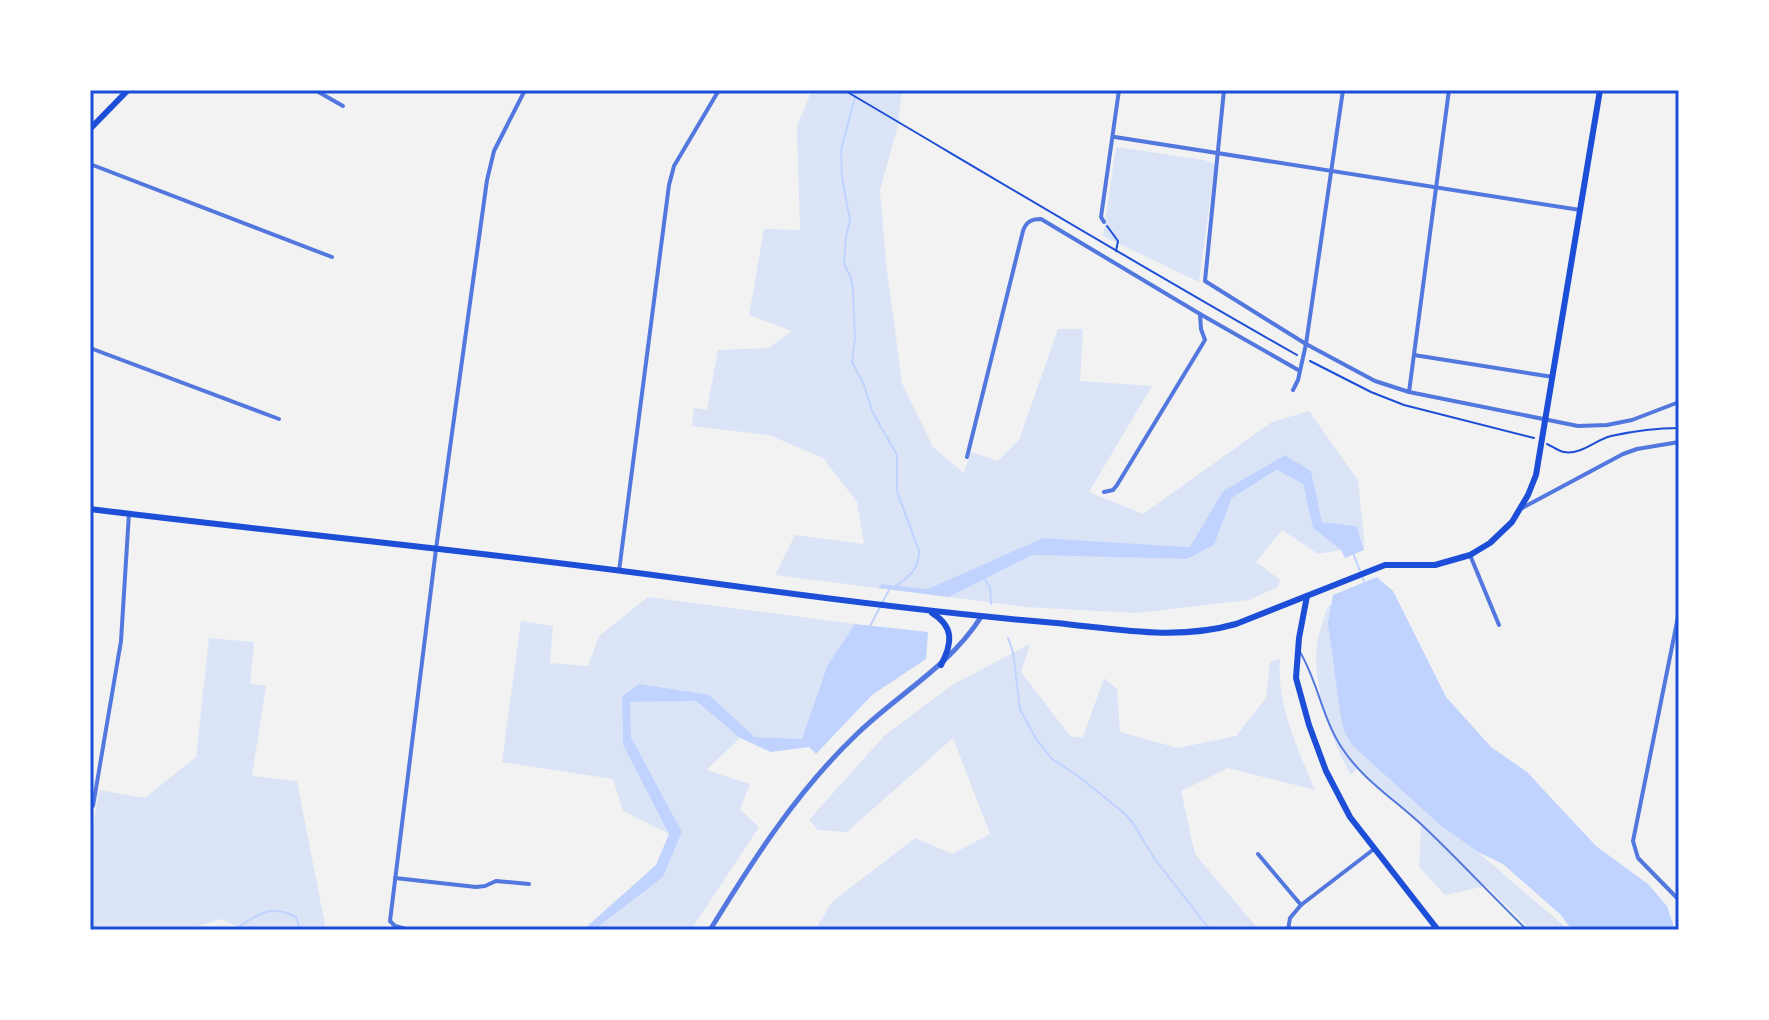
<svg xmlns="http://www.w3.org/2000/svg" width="1769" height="1020" viewBox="0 0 1769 1020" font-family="'DM Sans',sans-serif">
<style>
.green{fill:#dbe4f7}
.water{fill:#bfd3fe}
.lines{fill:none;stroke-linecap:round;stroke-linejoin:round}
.stream{stroke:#bfd3fe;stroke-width:2}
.path{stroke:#1d4ed8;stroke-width:2}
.service{stroke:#5277de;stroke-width:2}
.minor{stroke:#5277de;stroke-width:4}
.tertiary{stroke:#5277de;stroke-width:5}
.secondary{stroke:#1d4ed8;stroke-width:6}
.neatline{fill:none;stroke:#1d4ed8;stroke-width:3}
</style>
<rect width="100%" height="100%" fill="#f2f2f2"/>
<!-- green -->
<g class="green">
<polygon points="812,90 902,90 898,125 880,190 886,263 902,383 933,447 964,473 971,452 998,461 1019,440 1058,329 1083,329 1080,381 1152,386 1089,492 1143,514 1272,422 1309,411 1358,480 1365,550 1357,526 1322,522 1311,471 1285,455 1223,491 1191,547 1043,538 928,589 881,584 878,588 775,575 795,535 864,544 857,502 823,458 769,435 692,426 694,408 707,410 718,350 768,348 792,331 749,315 764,229 800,230 797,126"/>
<polygon points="1116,147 1204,160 1215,164 1199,282 1103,236"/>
<polygon points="1278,470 1303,484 1313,528 1341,550 1318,554 1282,530 1256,562 1280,580 1278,587 1249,600 1136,613 1025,607 949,597 1032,555 1187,559 1214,545 1232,498"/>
<polygon points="648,597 855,624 827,666 802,739 755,737 709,695 622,697 623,745 669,834 623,811 613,779 502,762 521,621 553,626 550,663 588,666 599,636"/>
<path d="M1333,604L1352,745L1569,930H1531L1486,886L1445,895L1419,867L1421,826L1358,768L1351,775C1331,740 1312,685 1317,644C1319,632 1324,619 1327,607Z"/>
<polygon points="209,638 254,642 250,684 266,686 252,776 297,781 326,930 244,930 222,919 185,930 90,930 90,845 99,790 145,798 196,757"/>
<path d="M1028,645H1030L1021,672L1071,737H1083L1104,678L1117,689L1120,732L1178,748L1236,736L1266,698L1270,662L1280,658C1276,704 1298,749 1315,790L1228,768L1181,791L1195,854L1259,930H815L832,902L915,838L952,854L990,834L953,738L847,832L818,830L809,820L884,736L952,685Z"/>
<polygon points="696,701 740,738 706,770 750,784 740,809 759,827 691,930 594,930 663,877 682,832 631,737 629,702"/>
</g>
<!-- water -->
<g class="water">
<polygon points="1285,455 1311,471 1322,522 1357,526 1364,550 1345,558 1341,550 1313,528 1303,484 1277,470 1232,498 1214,545 1187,559 1032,555 949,597 878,588 881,584 928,589 1043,538 1190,547 1223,491"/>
<polygon points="1377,577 1393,591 1446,697 1491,747 1527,772 1596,846 1648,884 1667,906 1675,930 1572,930 1560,914 1503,864 1478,852 1439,824 1352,745 1344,731 1340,712 1328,623 1333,595"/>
<polygon points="855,624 928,632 926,659 872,695 816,754 809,747 771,752 740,738 696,701 630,702 631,737 682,832 663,877 594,930 583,930 656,865 669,834 623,745 622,697 639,684 709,695 755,737 802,739 827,666"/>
</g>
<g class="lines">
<!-- stream -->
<g class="stream">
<path d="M857,90L841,150L842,177L850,221L846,236L844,264L851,278L853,290L855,338L852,362L864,385L872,411L897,455V491L919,551C919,570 909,576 895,587"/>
<polyline points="1353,553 1364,581"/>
<polyline points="984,578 990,587 991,604"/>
<polyline points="870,626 889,590"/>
<polyline points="1008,638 1013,652 1020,709 1036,739 1052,759 1078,776 1124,813 1133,823 1154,858 1210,930"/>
<path d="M234,930C255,916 270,903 296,917L300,930"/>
</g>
<!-- path -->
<g class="path">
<path d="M844,90C995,179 1145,269 1297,355"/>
<polyline points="1107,226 1118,241 1116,251"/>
<polyline points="1310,361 1371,392 1404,405 1534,438"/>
<path d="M1547,444C1552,446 1558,451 1564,452C1581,455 1595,440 1611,436C1634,431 1656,428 1679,428"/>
</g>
<!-- service -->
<path class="service" d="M1300,652C1318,682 1322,718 1342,748C1362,779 1395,800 1422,825C1458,859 1491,895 1527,930"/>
<!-- minor -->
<g class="minor">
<polyline points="315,90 343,106"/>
<polyline points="1224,90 1205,281 1306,344 1375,381 1409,392 1578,426 1607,425 1632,420 1679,402"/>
<polyline points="1115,137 1580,210"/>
<polyline points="90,164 332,257"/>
<polyline points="1104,222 1101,217 1119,90"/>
<polyline points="1200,314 1300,371"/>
<polyline points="90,348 279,419"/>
<polyline points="1414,355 1553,377"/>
<polyline points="1293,390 1298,380 1306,344 1343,90"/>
<polyline points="1409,392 1449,90"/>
<path d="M967,457L1023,231C1026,222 1031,219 1041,219L1200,314L1201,329L1205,340L1117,485L1113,490L1104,492"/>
<polyline points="1522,508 1623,454 1637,449 1679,442"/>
<polyline points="1470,555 1499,625"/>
<polyline points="619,571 669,185 674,166 719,90"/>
<polyline points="1679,612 1633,841 1638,858 1679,900"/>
<polyline points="93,806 121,641 129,513"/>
<polyline points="1258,854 1301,905"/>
<polyline points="395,878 476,887 485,886 496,881 529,884"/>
<polyline points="410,930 395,926 390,921 436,549 487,180 494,151 525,90"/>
<polyline points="1288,930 1290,918 1301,905 1374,849"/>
</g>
<!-- tertiary -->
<path class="tertiary" d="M710,930C753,860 797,791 857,734C898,694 949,667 981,617"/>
<!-- secondary -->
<g class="secondary">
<polyline points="90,129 128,90"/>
<path d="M90,509C290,534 491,552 690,580C812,597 934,613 1056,623C1117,629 1176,641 1236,624L1385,565H1435L1470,555L1490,543L1512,522L1528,495L1536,475L1600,90"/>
<polyline points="1307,596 1299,638 1296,678 1309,725 1326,771 1350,817 1438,930"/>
<path d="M932,613C955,627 952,644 941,665"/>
</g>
</g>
<!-- border -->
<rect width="1769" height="1020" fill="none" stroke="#ffffff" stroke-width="184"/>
<rect x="92" y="92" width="1585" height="836" class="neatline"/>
</svg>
